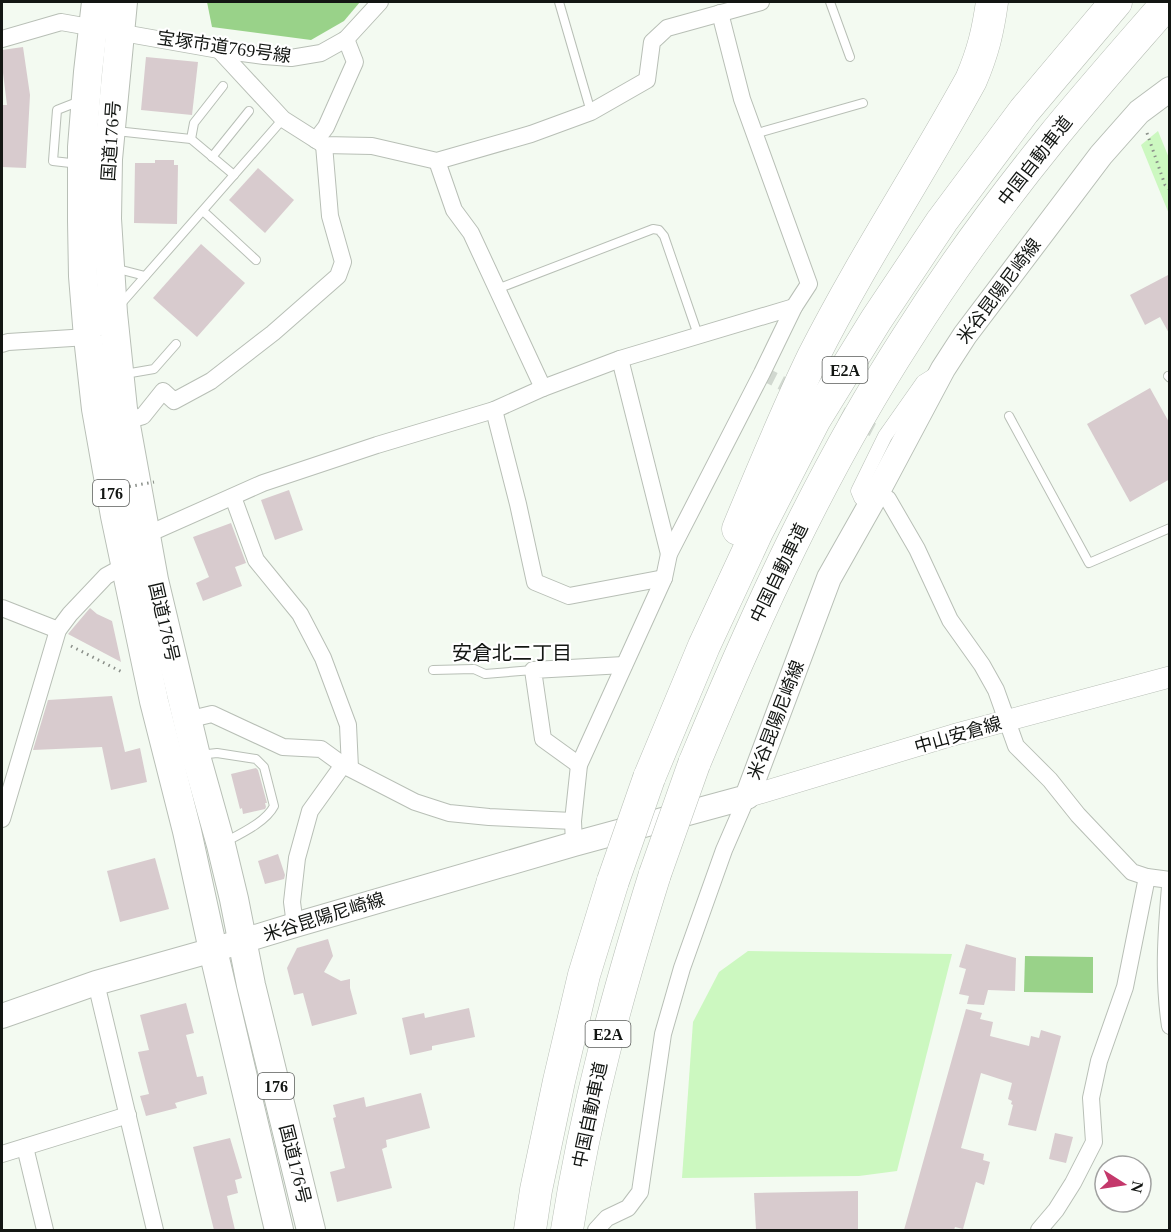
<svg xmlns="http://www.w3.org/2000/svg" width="1171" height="1232" viewBox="0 0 1171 1232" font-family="'Times New Roman','Noto Sans JP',serif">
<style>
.green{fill:#ccf8c0}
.water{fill:#99d289}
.building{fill:#d8cbce}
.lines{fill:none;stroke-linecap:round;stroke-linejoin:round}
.pedestrian-tunnel{stroke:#d1d8d0;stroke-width:14;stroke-dasharray:14 7;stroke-linecap:butt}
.service-casing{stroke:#b8bfb6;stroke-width:10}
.pedestrian-casing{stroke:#b8bfb6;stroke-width:15}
.minor-casing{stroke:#b8bfb6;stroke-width:18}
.tertiary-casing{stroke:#b8bfb6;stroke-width:22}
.secondary-casing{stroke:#b8bfb6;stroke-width:26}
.trunk-casing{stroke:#b8bfb6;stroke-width:30}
.motorway-casing{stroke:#b8bfb6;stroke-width:33}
.path{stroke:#8a8f89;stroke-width:3;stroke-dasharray:1.5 4.5;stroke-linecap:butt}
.service{stroke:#fff;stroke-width:8}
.pedestrian{stroke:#fff;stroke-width:14}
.minor{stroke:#fff;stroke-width:16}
.tertiary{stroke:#fff;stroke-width:21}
.secondary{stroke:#fff;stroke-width:24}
.trunk{stroke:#fff;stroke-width:28}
.motorway{stroke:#fff;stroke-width:32}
.motorway-bridge-casing{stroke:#b8bfb6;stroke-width:33;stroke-linecap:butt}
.path-bridge{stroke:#8a8f89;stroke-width:3;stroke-dasharray:1.5 4.5;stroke-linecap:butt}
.motorway-bridge{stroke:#fff;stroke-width:32}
.labels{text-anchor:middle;stroke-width:4.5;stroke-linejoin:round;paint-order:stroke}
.shield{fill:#fff;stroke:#5a5c5a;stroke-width:1.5}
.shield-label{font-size:16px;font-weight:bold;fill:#131613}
.street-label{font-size:18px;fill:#131613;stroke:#fff}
.neighbourhood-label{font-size:20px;fill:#131613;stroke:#fff}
</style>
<rect width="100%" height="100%" fill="#f3faf1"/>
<!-- green -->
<g class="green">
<polygon points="1158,131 1169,158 1169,214 1141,145"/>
<polygon points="748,951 952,954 897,1171 859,1176 682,1178 693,1022 719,972"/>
</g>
<!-- water -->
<g class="water">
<polygon points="207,2 360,2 344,21 311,40 212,27"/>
<polygon points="1025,956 1093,957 1093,993 1024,992"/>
</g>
<!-- building -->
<g class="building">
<polygon points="23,47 30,95 26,168 2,167 3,105 7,105 2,65 2,50"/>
<polygon points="146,57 198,62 192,115 141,110"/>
<polygon points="155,160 174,160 174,165 178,165 177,224 134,223 135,163 155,163"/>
<polygon points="258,168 294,200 265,233 229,200"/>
<polygon points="201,244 245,283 197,337 153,298"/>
<polygon points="1170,274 1170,335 1160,317 1145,325 1130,295"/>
<polygon points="1150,388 1170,424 1170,479 1130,502 1087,424"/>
<polygon points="289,490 303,530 275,540 261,500"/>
<polygon points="231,523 246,563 235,567 242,586 203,601 196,583 209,577 193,537"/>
<polygon points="90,608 97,614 112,621 121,662 68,634"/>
<polygon points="112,696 125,752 140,748 147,782 111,790 102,747 33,750 48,700"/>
<polygon points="256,768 258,770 267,803 265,803 266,807 265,809 243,814 242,808 240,809 231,774"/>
<polygon points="278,854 285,875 284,879 265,884 258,861"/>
<polygon points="155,858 169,909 120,922 107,871"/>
<polygon points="328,939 333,956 324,972 341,981 350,979 350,988 357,1014 312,1026 303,993 294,995 287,968 297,948"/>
<polygon points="966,944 1016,958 1015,991 988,990 984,1005 967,1004 969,996 959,994 966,969 959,967"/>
<polygon points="186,1003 194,1033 186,1035 197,1077 203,1076 207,1094 175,1103 177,1108 146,1116 140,1096 149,1094 138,1052 149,1050 140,1015"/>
<polygon points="469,1008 475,1037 432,1046 432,1050 410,1055 402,1018 424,1013 425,1018"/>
<polygon points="966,1009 982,1013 980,1019 993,1022 990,1036 1029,1046 1031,1036 1039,1038 1041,1030 1061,1036 1036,1131 1008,1125 1013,1105 1011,1104 1012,1101 1008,1099 1012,1083 981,1073 961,1148 984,1154 983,1160 990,1162 984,1185 976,1182 963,1229 955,1227 954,1230 904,1230"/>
<polygon points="421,1093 430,1128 386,1140 387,1147 382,1149 392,1188 337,1202 330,1172 345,1168 333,1118 336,1117 333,1105 364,1097 366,1107"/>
<polygon points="1055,1133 1073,1137 1066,1163 1049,1159"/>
<polygon points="230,1138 242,1178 235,1180 238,1193 227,1196 235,1230 214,1230 193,1147"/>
<polygon points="858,1191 858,1230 756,1230 754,1193"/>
</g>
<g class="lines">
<!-- pedestrian-tunnel -->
<g class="pedestrian-tunnel">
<polyline points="762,373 798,391"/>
<polyline points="823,404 885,436"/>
</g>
<defs>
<g id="service">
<polyline points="559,2 591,112"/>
<polyline points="830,2 850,57"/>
<polyline points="116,131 191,139 234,175"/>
<polyline points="754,134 863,103"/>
<polyline points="191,139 194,123 223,86"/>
<polyline points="212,157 249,111"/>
<polyline points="79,164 53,161 57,110 80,101"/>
<polyline points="203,211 256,260"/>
<polyline points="114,268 145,276"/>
<polyline points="497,289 653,229 659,230 664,236 696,329"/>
<polyline points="119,306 283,119"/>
<polyline points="125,374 154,369 176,344"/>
<polyline points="1168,376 1170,378"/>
<polyline points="1009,416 1089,563 1170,528"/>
<polyline points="433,670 474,669 485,674 533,670"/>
<path d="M199,755L217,753L256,759L264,767L274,806C266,822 240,834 225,842"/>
</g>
<polyline id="pedestrian" points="870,505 861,498 858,491 885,436 923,382 939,372"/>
<g id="minor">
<polyline points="2,39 61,22 219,50 264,56 291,58 321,53 346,39 380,2"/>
<polyline points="219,50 283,119 324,145 372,146 437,161 531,134 591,112 647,80 652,42 667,28 761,2"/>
<polyline points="316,140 326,127 355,62 346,39"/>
<polyline points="437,161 454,210 471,233 543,388"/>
<polyline points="2,344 8,342 88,337"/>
<polyline points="620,359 669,554"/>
<polyline points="494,410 518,504 535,582 569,596 664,578"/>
<polyline points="126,421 143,416 163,391 174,401 211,381 273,333 338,276 343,262 330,216 324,145"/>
<polyline points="877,493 888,499 917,549 950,620 982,665 996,690 1016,746 1050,780 1078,815 1132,872 1147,877 1170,880"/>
<polyline points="233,497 256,560 300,614 323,658 348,725 350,768"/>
<polyline points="2,608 58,630"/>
<polyline points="187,720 212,714 283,747 321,749 343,765"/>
<polyline points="579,765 543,739 533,670 624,665"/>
<polyline points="2,819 58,630 70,614 106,576 126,565 146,535 263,483 377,445 494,410 543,388 620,359 794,307"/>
<polyline points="574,844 573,821 579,765 664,578 669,554 762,373 794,307 809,284 742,99 720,13"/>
<path d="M1170,887C1166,934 1163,979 1170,1026"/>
<polyline points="295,925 292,902 297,858 310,811 343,765 415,802 449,813 489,817 573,821"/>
<polyline points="96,983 155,1230"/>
<polyline points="25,1147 45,1230"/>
<polyline points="2,1154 128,1115"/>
<polyline points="596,1230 607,1218 628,1208 640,1192 663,1034 682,968 724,850 747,797"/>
<polyline points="1039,1230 1056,1210 1073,1183 1094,1142 1091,1098 1099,1061 1125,987 1147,877"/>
</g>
<polyline id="tertiary" points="747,797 953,735 1170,677"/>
<polyline id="secondary" points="2,1016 96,983 213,950 295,925 574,844 747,797 829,578 877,493 943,369 965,335 1101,155 1139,112 1170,89"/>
<g id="trunk">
<polyline points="96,2 88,72 82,147 82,221 83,276 88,337 96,409 115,516 154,701 187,831 213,950 279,1230"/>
<polyline points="123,2 108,159 107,219 113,313 123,409 154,580 196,756 221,845 234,899 251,985 311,1230"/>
</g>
<g id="motorway">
<path d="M738,529C762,471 786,413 813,357C861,262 920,173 971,80C983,52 988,31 992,2"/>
<path d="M694,764C755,617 820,473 907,338C950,270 999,203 1050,140C1088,93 1129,47 1168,2"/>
<polyline points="649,778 704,646 757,532 815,419 876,320 942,221 1024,111 1116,2"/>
<polyline points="530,1230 536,1190 559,1081 584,975 613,881"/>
<path d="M567,1230C586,1108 618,992 655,874"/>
</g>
</defs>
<!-- service casing -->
<use href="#service" class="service-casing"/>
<!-- pedestrian casing -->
<use href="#pedestrian" class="pedestrian-casing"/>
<!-- minor casing -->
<use href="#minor" class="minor-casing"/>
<!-- tertiary casing -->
<use href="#tertiary" class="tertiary-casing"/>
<!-- secondary casing -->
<use href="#secondary" class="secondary-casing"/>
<!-- trunk casing -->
<use href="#trunk" class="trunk-casing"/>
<!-- motorway casing -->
<use href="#motorway" class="motorway-casing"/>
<!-- path -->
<g class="path">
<polyline points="1147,133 1165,185 1170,190"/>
<polyline points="71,646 124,673"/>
</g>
<!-- service -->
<use href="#service" class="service"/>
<!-- pedestrian -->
<use href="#pedestrian" class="pedestrian"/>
<!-- minor -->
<use href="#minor" class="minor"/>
<!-- tertiary -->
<use href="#tertiary" class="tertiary"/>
<!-- secondary -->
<use href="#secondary" class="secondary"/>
<!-- trunk -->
<use href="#trunk" class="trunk"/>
<!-- motorway -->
<use href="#motorway" class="motorway"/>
<defs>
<g id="motorway-bridge">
<polyline points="655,874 694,764"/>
<polyline points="613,881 649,778"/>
</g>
</defs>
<!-- motorway-bridge casing -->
<use href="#motorway-bridge" class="motorway-bridge-casing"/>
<!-- path-bridge -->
<polyline class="path-bridge" points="94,493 154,482"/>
<!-- motorway-bridge -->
<use href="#motorway-bridge" class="motorway-bridge"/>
</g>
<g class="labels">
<!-- shield labels -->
<g class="shield">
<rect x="822.5" y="357" width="45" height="26" rx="4.5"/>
<rect x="93" y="480" width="36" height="26" rx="4.5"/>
<rect x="585.5" y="1021" width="45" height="26" rx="4.5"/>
<rect x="258" y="1073" width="36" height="26" rx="4.5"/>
</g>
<g class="shield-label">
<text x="845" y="376">E2A</text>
<text x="111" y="499">176</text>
<text x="608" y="1040">E2A</text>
<text x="276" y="1092">176</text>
</g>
<!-- street labels -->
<g class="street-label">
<text transform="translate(224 47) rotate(8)" y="6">宝塚市道769号線</text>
<text transform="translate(111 141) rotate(-86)" y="6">国道176号</text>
<text transform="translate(1035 161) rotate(-52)" y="6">中国自動車道</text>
<text transform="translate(999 291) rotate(-53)" y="6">米谷昆陽尼崎線</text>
<text transform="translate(779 573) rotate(-64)" y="6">中国自動車道</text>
<text transform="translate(164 622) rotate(77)" y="6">国道176号</text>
<text transform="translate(776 720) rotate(-69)" y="6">米谷昆陽尼崎線</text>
<text transform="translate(958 735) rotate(-16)" y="6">中山安倉線</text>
<text transform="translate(324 917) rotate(-17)" y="6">米谷昆陽尼崎線</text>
<text transform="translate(590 1115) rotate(-78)" y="6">中国自動車道</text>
<text transform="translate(295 1164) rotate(76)" y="6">国道176号</text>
</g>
<!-- neighbourhood labels -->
<g class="neighbourhood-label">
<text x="512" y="660">安倉北二丁目</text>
</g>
</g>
<!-- border -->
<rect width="1171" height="1232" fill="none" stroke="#131613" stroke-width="6"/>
<!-- north arrow -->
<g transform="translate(1123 1184) rotate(102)"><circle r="28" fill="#ffffff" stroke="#a1a2a1" stroke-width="1.5"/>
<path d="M0-4.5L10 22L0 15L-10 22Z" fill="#c4386b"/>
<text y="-9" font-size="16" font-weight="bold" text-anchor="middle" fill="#131613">N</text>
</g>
</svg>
